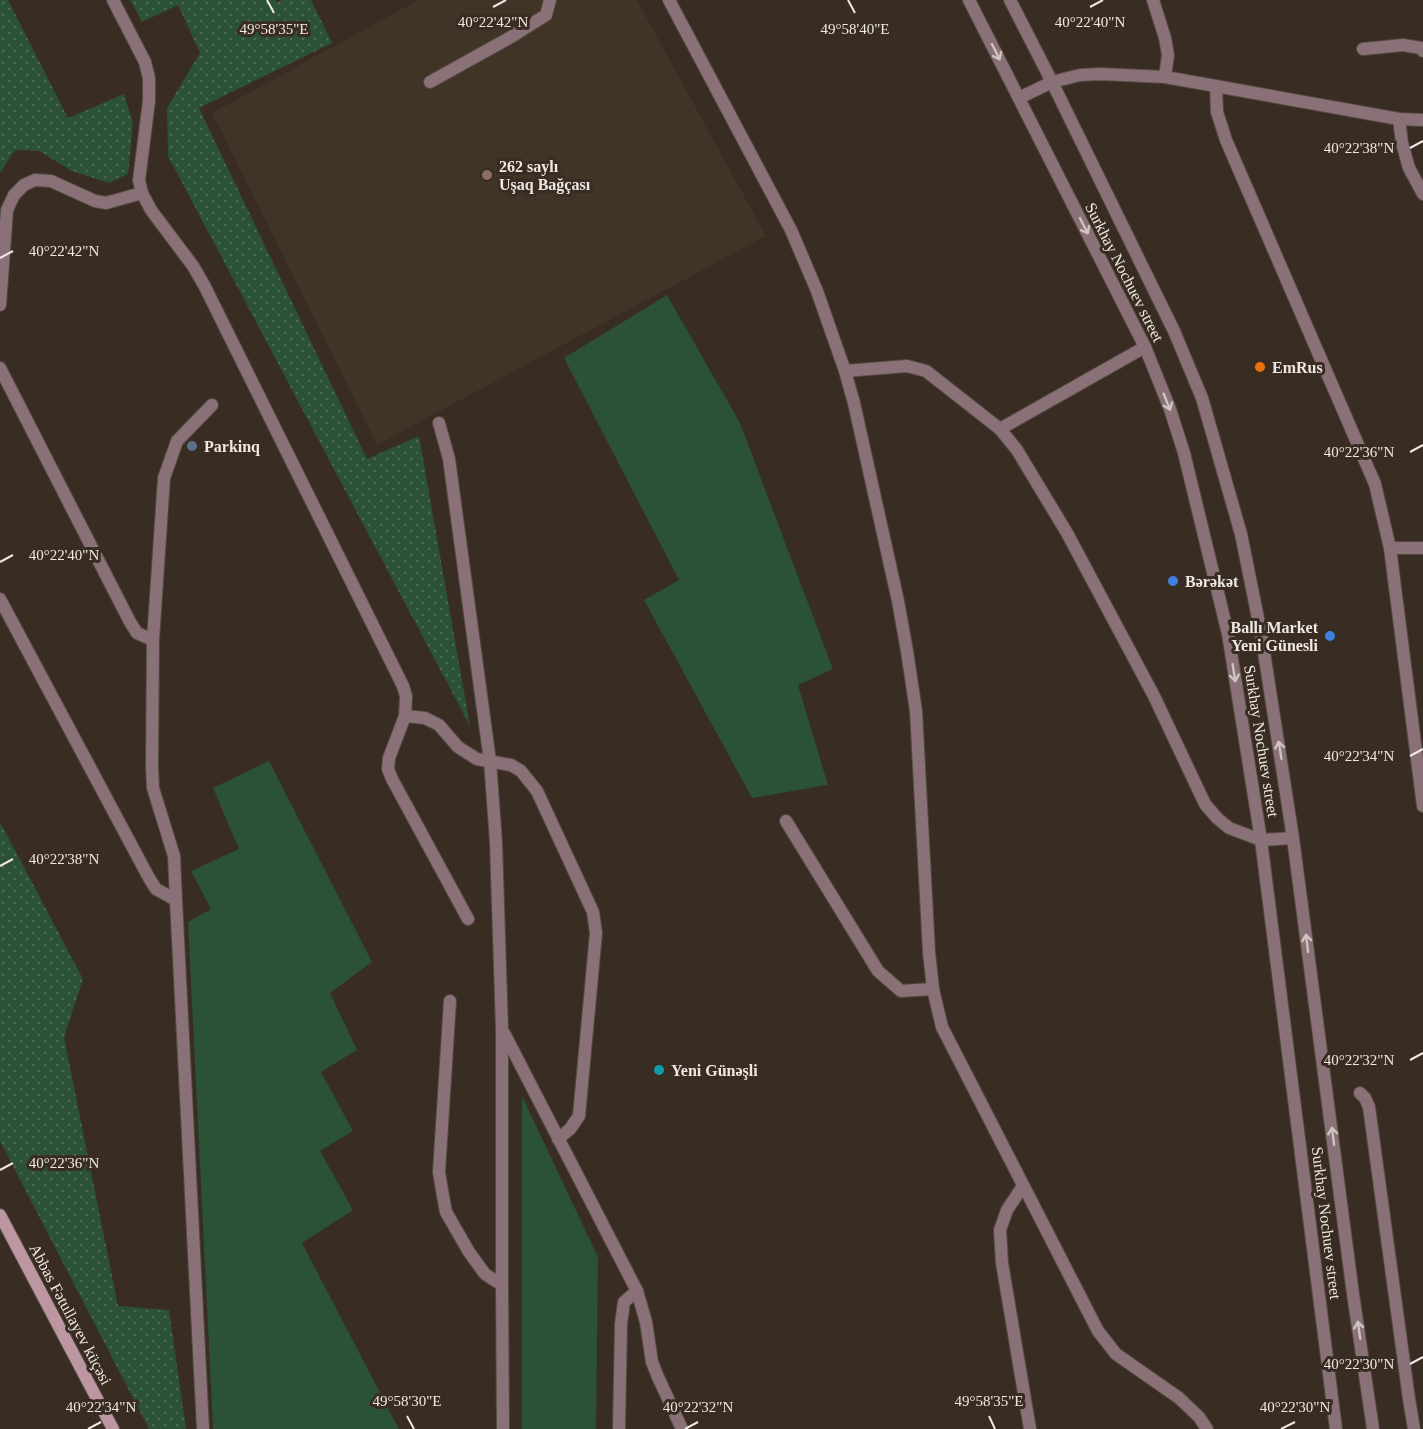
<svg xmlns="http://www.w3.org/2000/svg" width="1423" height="1429" viewBox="0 0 1423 1429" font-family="Georgia,serif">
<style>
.education{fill:#3f3425}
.green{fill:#2b5136}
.park{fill:url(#park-dots)}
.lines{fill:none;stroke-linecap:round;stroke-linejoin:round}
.service-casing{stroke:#554a41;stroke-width:14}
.minor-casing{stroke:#554a41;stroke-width:14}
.tertiary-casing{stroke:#554a41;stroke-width:14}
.secondary-casing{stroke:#554a41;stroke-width:14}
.service{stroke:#897177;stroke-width:12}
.minor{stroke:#897177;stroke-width:12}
.tertiary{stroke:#897177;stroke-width:12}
.secondary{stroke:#bc96a0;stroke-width:12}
.oneway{stroke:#d0c4c1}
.ticks{fill:none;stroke:#efe7e1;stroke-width:2}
.education-dot{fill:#8d6e63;stroke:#382c23;stroke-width:2}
.food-dot{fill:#e8710a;stroke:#382c23;stroke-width:2}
.service-dot{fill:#5c6f8a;stroke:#382c23;stroke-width:2}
.shop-dot{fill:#3f7fe0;stroke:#382c23;stroke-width:2}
.culture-dot{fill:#0f9aa8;stroke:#382c23;stroke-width:2}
.labels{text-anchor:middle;stroke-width:6;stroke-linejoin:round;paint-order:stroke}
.poi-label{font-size:16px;font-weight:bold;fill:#efe7e1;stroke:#382c23;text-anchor:start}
.street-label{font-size:16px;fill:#efe7e1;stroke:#382c23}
.ticks-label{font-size:15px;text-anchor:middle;fill:#efe7e1;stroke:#382c23;stroke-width:6;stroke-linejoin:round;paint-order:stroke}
</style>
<defs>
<pattern id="park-dots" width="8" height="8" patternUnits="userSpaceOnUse" patternTransform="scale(1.5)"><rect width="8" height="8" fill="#2b5136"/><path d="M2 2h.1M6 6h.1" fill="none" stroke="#4a6a53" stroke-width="1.8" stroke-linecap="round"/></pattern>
</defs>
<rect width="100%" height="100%" fill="#382c23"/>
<!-- education -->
<polygon class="education" points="418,0 637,0 766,236 377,445 212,113"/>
<!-- green -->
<g class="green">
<polygon points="667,295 740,423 833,669 798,685 828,785 752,798 644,600 679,580 564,358"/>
<polygon points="269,761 372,962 330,993 357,1050 321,1072 353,1131 320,1151 353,1210 302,1243 399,1429 213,1429 188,922 211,909 191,871 239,849 213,788"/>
<polygon points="522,1096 598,1257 596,1429 522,1429"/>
</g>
<!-- park -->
<g class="park">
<polygon points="0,0 8,0 68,118 124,94 133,123 128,174 109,183 72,171 39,151 15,150 0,173"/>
<polygon points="130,0 275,0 277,3 282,0 311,0 332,43 199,108 367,459 419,436 470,726 168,156 167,108 200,53 178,5 142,22"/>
<polygon points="0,822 83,979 64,1037 118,1306 169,1310 186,1429 149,1429 0,1141"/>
</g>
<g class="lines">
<defs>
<g id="service">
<polyline points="113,0 145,62 149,78 149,101 139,180 142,193 151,210 193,266 204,285 403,686 406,696 405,716 389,758 388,769 392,779 468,919"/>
<polyline points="669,0 791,230 817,291 845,371 854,403 898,601 907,651 916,711 929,952 933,989 942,1027 1098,1331 1116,1354 1179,1398 1199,1417 1207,1429"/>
<polyline points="1153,0 1165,38 1168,55 1165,77"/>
<polyline points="1363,49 1403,45 1421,48 1423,51"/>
<polyline points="430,82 511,37 546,15 550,0"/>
<polyline points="1399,119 1402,143 1409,168 1423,194"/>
<polyline points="0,305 7,210 14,195 24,185 35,180 51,181 95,201 106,203 142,193"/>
<polyline points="0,368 130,622 137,633 153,640 152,767 153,788 174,856 176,900 203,1429"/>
<polyline points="845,371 907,366 926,371 1000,429 1017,450 1067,533 1154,696 1205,804 1217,818 1229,828 1261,840 1293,838"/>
<polyline points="439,423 449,459 490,761 496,842 502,1029 502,1285"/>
<polyline points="1000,429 1145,347"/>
<polyline points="1390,548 1423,548"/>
<polyline points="0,599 149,878 156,889 176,900"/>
<polyline points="153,640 164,478 177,441 212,405"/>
<polyline points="405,716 425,718 439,725 458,747 477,759 511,765 521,771 537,791 593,912 596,933 579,1116 570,1129 558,1139"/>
<polyline points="786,821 878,971 901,991 933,989"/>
<polyline points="450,1001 439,1172 443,1196 446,1212 469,1252 485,1274 502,1285 503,1429"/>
<polyline points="504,1033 637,1291 646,1322 652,1362 658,1377 682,1429"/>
<polyline points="1360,1093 1365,1098 1369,1107 1409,1399 1414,1429"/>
<polyline points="1023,1186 1007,1210 1000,1230 1002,1263 1030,1429"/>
<polyline points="619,1429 621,1324 624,1302 637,1291"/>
</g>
<g id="minor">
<polyline points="1216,86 1217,112 1226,140 1375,484 1390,548 1423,806"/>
<polyline points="1019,98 1052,82 1080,75 1101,74 1165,77 1399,119 1423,120"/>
</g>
<g id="tertiary">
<polyline points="969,0 1145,347 1170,409 1184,453 1228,634 1261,840 1336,1429"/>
<polyline points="1010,0 1052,82 1174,331 1202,398 1241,534 1261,633 1293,838 1353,1294 1373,1429"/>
</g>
<polyline id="secondary" points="0,1215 113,1429"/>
</defs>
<!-- service casing -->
<use href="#service" class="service-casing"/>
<!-- minor casing -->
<use href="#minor" class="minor-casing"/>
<!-- tertiary casing -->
<use href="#tertiary" class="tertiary-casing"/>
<!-- secondary casing -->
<use href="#secondary" class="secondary-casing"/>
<!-- service -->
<use href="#service" class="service"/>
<!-- minor -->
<use href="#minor" class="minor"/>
<!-- tertiary -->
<use href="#tertiary" class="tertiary"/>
<!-- secondary -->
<use href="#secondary" class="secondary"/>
</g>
<!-- one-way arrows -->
<defs><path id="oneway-shaft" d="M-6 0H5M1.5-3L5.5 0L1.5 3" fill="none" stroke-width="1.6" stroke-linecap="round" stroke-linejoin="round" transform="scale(1.5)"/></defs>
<g class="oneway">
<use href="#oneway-shaft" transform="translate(996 52) rotate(63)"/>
<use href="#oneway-shaft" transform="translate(1084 226) rotate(63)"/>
<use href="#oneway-shaft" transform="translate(1167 402) rotate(68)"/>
<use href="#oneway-shaft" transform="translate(1234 673) rotate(81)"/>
<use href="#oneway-shaft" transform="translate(1280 750) rotate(-99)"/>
<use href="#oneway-shaft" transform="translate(1307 943) rotate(-97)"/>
<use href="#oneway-shaft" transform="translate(1333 1136) rotate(-97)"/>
<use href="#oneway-shaft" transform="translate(1359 1330) rotate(-98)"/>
</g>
<!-- ticks -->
<path class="ticks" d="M267,0L274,13M848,0L855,13M493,7L506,0M1090,7L1103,0M1410,148L1423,141M0,258L13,251M1410,452L1423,445M0,562L13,555M1410,756L1423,749M0,866L13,859M1410,1060L1423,1053M0,1170L13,1163M1410,1364L1423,1357M407,1416L414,1429M989,1416L995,1429M88,1429L101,1422M685,1429L698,1422M1281,1429L1295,1422"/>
<!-- markers -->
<circle class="education-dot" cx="487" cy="175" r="6"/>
<circle class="food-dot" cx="1260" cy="367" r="6"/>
<circle class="service-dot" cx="192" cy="446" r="6"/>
<g class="shop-dot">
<circle cx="1173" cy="581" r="6"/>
<circle cx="1330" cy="636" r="6"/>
</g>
<circle class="culture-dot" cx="659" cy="1070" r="6"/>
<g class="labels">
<!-- poi labels -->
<g class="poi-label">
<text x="499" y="172">262 saylı<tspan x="499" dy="18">Uşaq Bağçası</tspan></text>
<text x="1272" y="373">EmRus</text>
<text x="204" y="452">Parkinq</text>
<text x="1185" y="587">Bərəkət</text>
<text x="1318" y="633" text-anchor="end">Ballı Market<tspan x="1318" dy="18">Yeni Günesli</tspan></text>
<text x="671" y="1076">Yeni Günəşli</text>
</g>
<!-- street labels -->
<g class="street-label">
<text transform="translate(1125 272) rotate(63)" y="6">Surkhay Nochuev street</text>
<text transform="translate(1262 741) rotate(81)" y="6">Surkhay Nochuev street</text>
<text transform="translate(1327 1223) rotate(83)" y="6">Surkhay Nochuev street</text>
<text transform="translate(71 1314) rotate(62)" y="6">Abbas Fətullayev küçəsi</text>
</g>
</g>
<g class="ticks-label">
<text x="493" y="27">40°22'42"N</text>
<text x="1090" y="27">40°22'40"N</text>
<text x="274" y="34">49°58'35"E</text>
<text x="855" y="34">49°58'40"E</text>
<text x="1359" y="153">40°22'38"N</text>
<text x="64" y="256">40°22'42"N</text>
<text x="1359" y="457">40°22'36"N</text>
<text x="64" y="560">40°22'40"N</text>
<text x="1359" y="761">40°22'34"N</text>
<text x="64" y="864">40°22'38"N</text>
<text x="1359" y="1065">40°22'32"N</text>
<text x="64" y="1168">40°22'36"N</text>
<text x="1359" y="1369">40°22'30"N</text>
<text x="407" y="1406">49°58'30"E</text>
<text x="989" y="1406">49°58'35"E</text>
<text x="101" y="1412">40°22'34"N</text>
<text x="698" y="1412">40°22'32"N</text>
<text x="1295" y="1412">40°22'30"N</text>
</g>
</svg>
